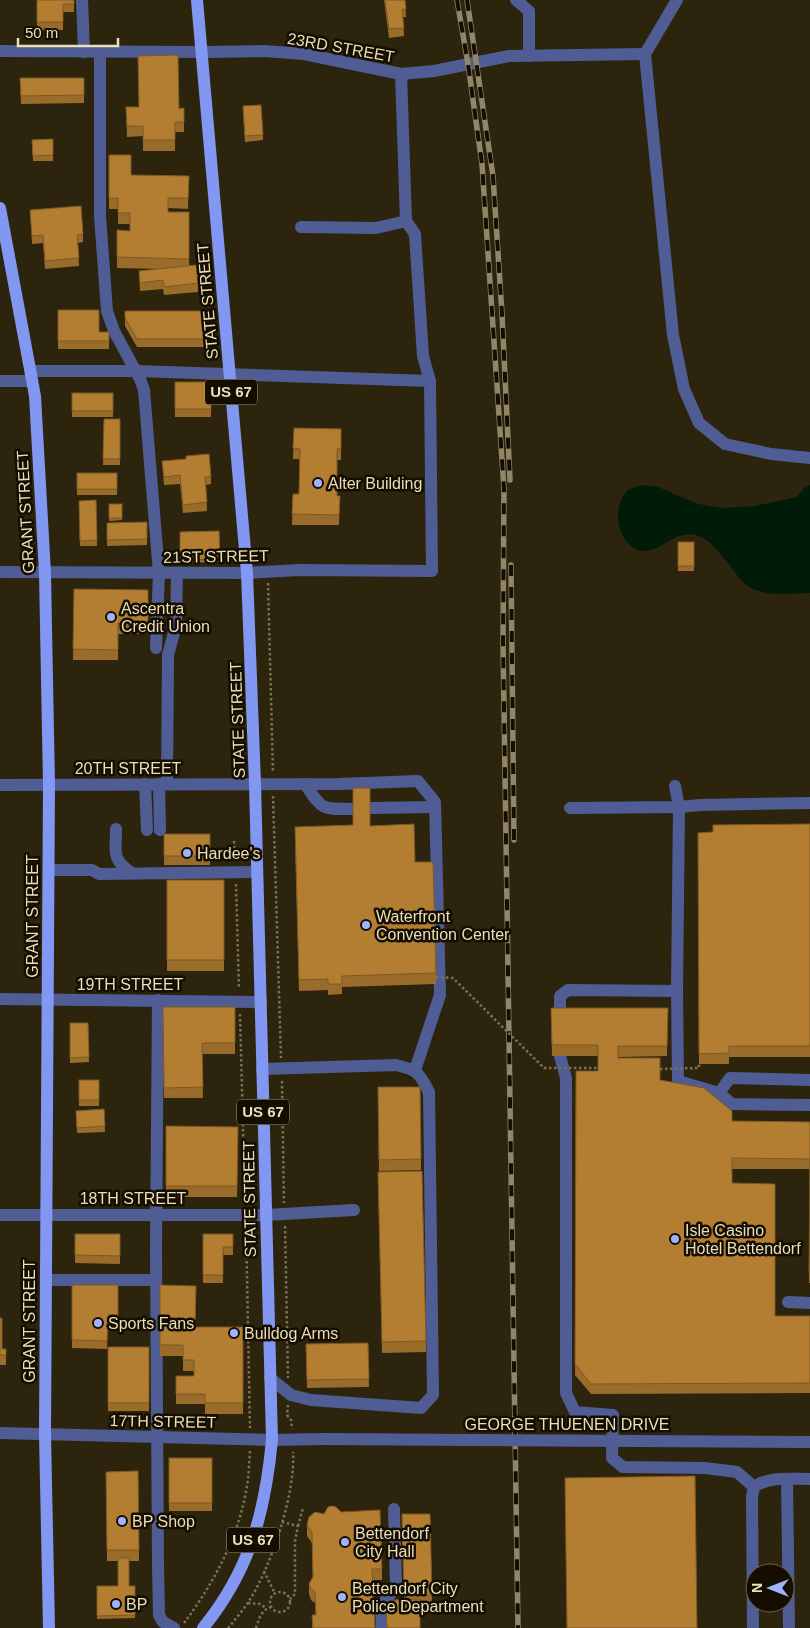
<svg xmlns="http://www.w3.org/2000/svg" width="810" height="1628" viewBox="0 0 810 1628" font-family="Arial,sans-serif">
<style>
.water{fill:#001c08}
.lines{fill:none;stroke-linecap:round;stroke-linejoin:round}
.path{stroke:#7b7155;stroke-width:2.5;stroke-dasharray:2.5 2.5;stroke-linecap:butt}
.minor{stroke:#505d95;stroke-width:12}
.major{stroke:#8197f2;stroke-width:12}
.rail-casing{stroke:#908769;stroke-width:5.5}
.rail{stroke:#140d00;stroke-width:4;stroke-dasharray:11;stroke-linecap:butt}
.path-bridge{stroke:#7b7155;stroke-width:2.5;stroke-dasharray:2.5 2.5;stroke-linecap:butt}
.minor-bridge{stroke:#505d95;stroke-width:12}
.wall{fill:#9a6c2b}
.building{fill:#b37e32;stroke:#7d5823}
.poi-dot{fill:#9fb3fd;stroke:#140d00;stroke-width:2}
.labels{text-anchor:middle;stroke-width:5;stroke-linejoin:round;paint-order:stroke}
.shield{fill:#140d00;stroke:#aaa083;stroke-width:1}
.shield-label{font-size:15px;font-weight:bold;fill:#eadfbb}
.street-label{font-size:16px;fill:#eadfbb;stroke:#140d00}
.poi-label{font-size:16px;fill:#eadfbb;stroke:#140d00;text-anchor:start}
</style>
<rect width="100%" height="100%" fill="#2c240d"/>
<!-- water -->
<path class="water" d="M643,485L658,487L698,504L723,508L755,506L797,497L805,487L810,485V593C790,593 760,598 744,583C738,577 733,569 727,562C720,554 713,543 703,538C675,523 659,560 636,549C616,540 613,507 626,492C629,488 637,487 643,485Z"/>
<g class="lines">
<!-- path -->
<g class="path">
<polyline points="268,583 273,773"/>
<polyline points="273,796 281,1058"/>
<polyline points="234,841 235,861"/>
<polyline points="236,884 239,989"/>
<polyline points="240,1014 245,1203"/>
<polyline points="282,1081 284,1203"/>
<polyline points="246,1226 250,1428"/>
<polyline points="285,1226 288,1378"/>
<polyline points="288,1405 287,1415 291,1420 292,1429"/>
<polyline points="282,1522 298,1526 295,1541 295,1594 290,1599"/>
<polyline points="298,1526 303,1508"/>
<polyline points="264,1571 275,1594"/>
<circle cx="280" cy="1602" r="10"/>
<polyline points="248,1603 260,1604 266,1608"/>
<path d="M184,1623C214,1583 239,1536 247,1486C249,1475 249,1463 250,1451"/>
<path d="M228,1628C235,1620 243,1610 249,1601C271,1567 296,1492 293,1452"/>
<path d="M256,1628C259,1619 261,1610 271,1607"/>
</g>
<!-- minor -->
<g class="minor">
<polyline points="82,0 84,52"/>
<polyline points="516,0 529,11 529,56"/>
<polyline points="677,0 645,54 673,335 684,389 699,423 725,444 771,454 810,458"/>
<polyline points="0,51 202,52 264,51 304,54 401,74 434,71 509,56 645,54"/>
<polyline points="100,52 100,216 107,311 114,331 140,379 144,390 159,573 156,648"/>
<polyline points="401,74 406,221 415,234 423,356 430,381"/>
<polyline points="301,227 376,228 406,221"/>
<polyline points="0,381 32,381"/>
<polyline points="0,572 247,573 299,570 432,571 430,381 136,371 32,371"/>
<polyline points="145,784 147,830"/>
<polyline points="159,784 160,830"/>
<polyline points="167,784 168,655 176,625 177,573"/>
<path d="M305,784C323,810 320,809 353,809"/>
<polyline points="0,785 340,784 418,781 435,802 440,995 415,1070"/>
<polyline points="810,803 700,805 679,807 677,991 678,1081 719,1093 732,1104 810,1105"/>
<polyline points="370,808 435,807"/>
<polyline points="570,808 679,807 675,786"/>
<path d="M116,829C116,853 111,859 132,873"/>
<polyline points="49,870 92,870 99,874 257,872"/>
<polyline points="0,999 261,1002"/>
<polyline points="158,1000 156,1249 158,1566 159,1615 163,1622 174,1628"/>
<polyline points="560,1019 560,996 568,990 677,991"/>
<polyline points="560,1056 566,1078 566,1393 575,1412 613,1415 612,1458 623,1467 705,1468 737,1472 754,1487"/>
<path d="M262,1069L396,1065C417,1070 419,1072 429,1092L433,1395L421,1408L311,1400L291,1395L270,1378"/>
<polyline points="719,1093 730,1078 810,1080"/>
<polyline points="0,1215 266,1215 354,1210"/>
<polyline points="46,1280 156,1280"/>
<polyline points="788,1302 810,1303"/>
<polyline points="0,1433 272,1440 324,1439"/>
<polyline points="787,1479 789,1628"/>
<polyline points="382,1628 381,1606 396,1587 394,1509"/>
<path d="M753,1628L752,1497L754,1487C769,1476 792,1479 810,1479"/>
</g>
<!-- major -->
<g class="major">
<path d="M197,0L247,573L255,784L272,1440C265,1513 250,1570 203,1628"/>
<polyline points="0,208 35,396 45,573 49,785 45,1434 49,1628"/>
</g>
<defs>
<g id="rail">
<polyline points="457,0 468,64 482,164 504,489 503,642 518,1628"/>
<polyline points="467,0 493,176 502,314 510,480"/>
<polyline points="511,565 514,840"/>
</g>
</defs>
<!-- rail casing -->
<use href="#rail" class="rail-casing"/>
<!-- rail -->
<use href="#rail" class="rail"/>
<!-- path-bridge -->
<g class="path-bridge">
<polyline points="436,977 453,978 544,1068 598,1068"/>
<polyline points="660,1069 699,1068 699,1064"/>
</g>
<!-- minor-bridge -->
<polyline class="minor-bridge" points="324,1439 810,1442"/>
</g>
<!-- wall -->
<g class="wall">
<polygon points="37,0 74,0 74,12 63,12 63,30 37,30"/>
<polygon points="384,0 405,0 406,17 403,17 404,36 389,38"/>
<polygon points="20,78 84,78 84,103 21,104"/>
<polygon points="126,107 184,108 184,132 175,132 175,151 143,151 143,136 127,137"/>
<polygon points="243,111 263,135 263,140 245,142"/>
<polygon points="53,139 53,161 33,161 32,140"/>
<polygon points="109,155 131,175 189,176 188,209 168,208 168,212 189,212 189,266 198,283 198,292 164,295 163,289 140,291 139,271 161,269 117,268 117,230 130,231 130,224 118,224 118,209 109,209"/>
<polygon points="30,210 83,234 83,242 78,243 79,266 45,269 43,243 32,244"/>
<polygon points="58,310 99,332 109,332 109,349 58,349"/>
<polygon points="125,311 204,311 205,347 137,347 125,326"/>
<rect x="175" y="382" width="36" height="35"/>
<rect x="72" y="393" width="41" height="24"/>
<polygon points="104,419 120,419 120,465 103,465"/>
<polygon points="294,428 341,429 341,460 337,460 337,496 340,496 339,525 292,525 293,494 299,494 300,459 293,459"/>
<polygon points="162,461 211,476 211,484 206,485 207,511 183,513 180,484 164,485"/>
<rect x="77" y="473" width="40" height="22"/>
<polygon points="96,500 97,546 80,546 79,501"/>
<polygon points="109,504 122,504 122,520 109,521"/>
<polygon points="147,522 147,545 107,546 107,523"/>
<polygon points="219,531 220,562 180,563 180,532"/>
<rect x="678" y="542" width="16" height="29"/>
<polygon points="74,589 148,590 148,634 118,634 118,660 73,660"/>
<polygon points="810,824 810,1057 729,1057 729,1064 699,1064 698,833"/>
<polygon points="370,826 436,973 436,984 342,987 342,994 328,995 328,990 299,991 295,827"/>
<rect x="164" y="834" width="46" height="31"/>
<rect x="167" y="880" width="57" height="91"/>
<polygon points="163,1007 235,1007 235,1054 202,1054 203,1098 164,1098"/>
<polygon points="551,1008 668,1008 667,1056 618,1057 618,1058 660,1080 732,1121 810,1122 810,1283 809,1283 810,1169 732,1169 732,1183 775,1316 810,1316 810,1393 591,1394 575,1375 576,1071 598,1071 598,1056 552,1056"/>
<polygon points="70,1023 88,1023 89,1062 70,1063"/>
<polygon points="99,1080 99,1106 79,1106 79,1100"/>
<polygon points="378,1087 420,1087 421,1170 379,1171"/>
<polygon points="104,1109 105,1132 77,1133 76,1111"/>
<polygon points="166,1126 238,1127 237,1197 166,1197"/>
<polygon points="378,1172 426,1341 426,1352 382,1353"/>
<polygon points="75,1234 120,1234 120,1264 75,1263"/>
<polygon points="203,1234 233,1234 233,1255 223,1255 223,1283 203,1283"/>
<polygon points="72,1285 118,1285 118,1323 108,1323 107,1349 72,1348"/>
<polygon points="160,1285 196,1327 243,1327 243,1414 205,1414 205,1404 176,1404 176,1376 194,1376 194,1371 183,1371 183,1356 160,1356"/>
<polygon points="0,1318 2,1349 6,1349 6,1365 0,1365"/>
<polygon points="368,1343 369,1387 307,1388 306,1344"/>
<rect x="108" y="1347" width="41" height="64"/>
<rect x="169" y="1458" width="43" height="53"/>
<polygon points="138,1471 139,1561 129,1561 129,1586 135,1586 135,1618 97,1619 97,1586 118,1586 118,1561 107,1561 106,1472"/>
<polygon points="402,1514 430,1514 432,1603 394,1606 404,1599"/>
<polygon points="307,1525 382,1569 382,1580 373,1580 375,1628 312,1628 312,1615 316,1615 315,1603 311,1600 309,1594 309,1584 313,1577 312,1543 307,1536"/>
</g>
<!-- building -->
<g class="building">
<polygon points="37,0 74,0 74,4 63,4 63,22 37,22"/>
<polygon points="385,0 405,0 406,9 402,9 404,28 389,29"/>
<polygon points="178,55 179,109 184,108 184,122 175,122 175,140 143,140 143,126 127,126 126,107 139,107 138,56"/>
<polygon points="20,78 84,78 84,95 21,96"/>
<polygon points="261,105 263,135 245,136 243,106"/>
<polygon points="53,139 53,155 33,156 32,140"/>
<polygon points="109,155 131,155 131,175 189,176 188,198 168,198 168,212 189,212 189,259 117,257 117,230 130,231 130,213 118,213 118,198 109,198"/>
<polygon points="81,206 83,234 77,235 79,258 45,261 43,235 32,236 30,210"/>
<polygon points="196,265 198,283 164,287 163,280 140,283 139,271"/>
<polygon points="58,310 99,310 99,332 109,332 109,341 58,341"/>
<polygon points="125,311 204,311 205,339 137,339 125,318"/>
<rect x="175" y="382" width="36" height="27"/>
<rect x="72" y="393" width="41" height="18"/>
<polygon points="104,419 120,419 120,459 103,459"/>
<polygon points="294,428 341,429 341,449 337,449 337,496 340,496 339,515 292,514 293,494 299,494 300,449 293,448"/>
<polygon points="209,454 211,476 205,477 207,502 183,505 180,475 164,477 162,461 186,459 186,456"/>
<rect x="77" y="473" width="40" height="16"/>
<polygon points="96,500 97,540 80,541 79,501"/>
<rect x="109" y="504" width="13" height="14"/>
<polygon points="147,522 147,539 107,540 107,523"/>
<polygon points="219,531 220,559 180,560 180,532"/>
<rect x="678" y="542" width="16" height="24"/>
<polygon points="74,589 148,590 148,624 118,623 118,650 73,649"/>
<polygon points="353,788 370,788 370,826 414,824 415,862 433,862 436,973 342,976 342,984 328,984 328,979 299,980 295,827 353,825"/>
<polygon points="810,824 810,1046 729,1046 729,1053 699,1054 698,833 713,832 713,825"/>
<rect x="164" y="834" width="46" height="22"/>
<rect x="167" y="880" width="57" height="80"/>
<polygon points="163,1007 235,1007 235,1043 202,1043 203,1087 164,1088"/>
<polygon points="551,1008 668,1008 667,1046 618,1046 618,1058 660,1058 660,1080 704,1088 732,1111 732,1121 810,1122 810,1273 809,1273 810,1159 732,1158 732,1183 775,1184 775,1316 810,1316 810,1383 591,1384 575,1364 576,1071 598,1071 598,1045 552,1045"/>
<polygon points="70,1023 88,1023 89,1057 70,1058"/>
<rect x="79" y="1080" width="20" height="20"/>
<polygon points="378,1087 420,1087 421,1159 379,1160"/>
<polygon points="104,1109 105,1126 77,1128 76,1111"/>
<polygon points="166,1126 238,1127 237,1186 166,1186"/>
<polygon points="422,1171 426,1341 382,1342 378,1172"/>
<polygon points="75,1234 120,1234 120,1256 75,1255"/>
<polygon points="203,1234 233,1234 233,1247 223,1247 223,1275 203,1275"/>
<polygon points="72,1285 118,1285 118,1315 108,1315 107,1341 72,1340"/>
<polygon points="160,1285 196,1286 195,1327 243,1327 243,1403 205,1403 205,1394 176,1394 176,1376 194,1376 194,1360 183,1360 183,1345 160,1345"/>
<polygon points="0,1318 2,1318 2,1349 6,1349 6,1355 0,1355"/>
<polygon points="368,1343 369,1379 307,1380 306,1344"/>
<rect x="108" y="1347" width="41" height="56"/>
<rect x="169" y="1458" width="43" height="45"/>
<polygon points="138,1471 139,1550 107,1550 106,1472"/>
<polygon points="695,1476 697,1628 567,1628 565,1478"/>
<polygon points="332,1506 336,1507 341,1512 380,1510 382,1569 372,1569 375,1628 313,1628 312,1615 316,1615 315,1592 311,1589 309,1584 313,1577 312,1532 307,1525 309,1517 315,1512 324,1514 328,1507"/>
<polygon points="402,1514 430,1514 432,1595 404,1596"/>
<polygon points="118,1558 129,1558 129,1586 135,1586 135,1615 97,1616 97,1586 118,1586"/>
<polygon points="420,1599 420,1628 387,1628 386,1607 394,1606 394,1600"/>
</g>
<!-- markers -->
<g class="poi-dot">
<circle cx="318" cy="483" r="5"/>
<circle cx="111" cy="617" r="5"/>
<circle cx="187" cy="853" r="5"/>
<circle cx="366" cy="925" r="5"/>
<circle cx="675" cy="1239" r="5"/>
<circle cx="98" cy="1323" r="5"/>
<circle cx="234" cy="1333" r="5"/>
<circle cx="122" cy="1521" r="5"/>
<circle cx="345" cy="1542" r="5"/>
<circle cx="342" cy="1597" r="5"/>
<circle cx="116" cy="1604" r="5"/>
</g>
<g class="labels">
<!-- shield labels -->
<g class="shield">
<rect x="205" y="379.5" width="52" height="25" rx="4"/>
<rect x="237" y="1099.5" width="52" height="25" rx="4"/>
<rect x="227" y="1527.5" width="52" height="25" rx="4"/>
</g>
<g class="shield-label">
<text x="231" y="397">US 67</text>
<text x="263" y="1117">US 67</text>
<text x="253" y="1545">US 67</text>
</g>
<!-- street labels -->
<g class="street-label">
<text transform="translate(341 47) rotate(10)" y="6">23RD STREET</text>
<text transform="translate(207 301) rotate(-95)" y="6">STATE STREET</text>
<text transform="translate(25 512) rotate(-93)" y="6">GRANT STREET</text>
<text transform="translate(216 556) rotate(-1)" y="6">21ST STREET</text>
<text transform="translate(237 720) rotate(-92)" y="6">STATE STREET</text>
<text x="128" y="774">20TH STREET</text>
<text transform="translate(32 916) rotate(-90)" y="6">GRANT STREET</text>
<text x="130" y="990">19TH STREET</text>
<text x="133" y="1204">18TH STREET</text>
<text transform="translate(249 1199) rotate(-91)" y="6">STATE STREET</text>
<text transform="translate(29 1321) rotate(-90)" y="6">GRANT STREET</text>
<text transform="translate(163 1421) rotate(1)" y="6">17TH STREET</text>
<text x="567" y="1430">GEORGE THUENEN DRIVE</text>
</g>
<!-- poi labels -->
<g class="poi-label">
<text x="328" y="489">Alter Building</text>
<text x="121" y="614">Ascentra<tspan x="121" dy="18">Credit Union</tspan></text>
<text x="197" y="859">Hardee's</text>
<text x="376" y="922">Waterfront<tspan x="376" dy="18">Convention Center</tspan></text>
<text x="685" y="1236">Isle Casino<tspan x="685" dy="18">Hotel Bettendorf</tspan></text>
<text x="108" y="1329">Sports Fans</text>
<text x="244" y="1339">Bulldog Arms</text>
<text x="132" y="1527">BP Shop</text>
<text x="355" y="1539">Bettendorf<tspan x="355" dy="18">City Hall</tspan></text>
<text x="352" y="1594">Bettendorf City<tspan x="352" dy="18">Police Department</tspan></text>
<text x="126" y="1610">BP</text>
</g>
</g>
<!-- north arrow -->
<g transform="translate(770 1588) rotate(270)"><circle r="24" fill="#140d00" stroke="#6a614b"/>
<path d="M0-4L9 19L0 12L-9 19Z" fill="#9fb3fd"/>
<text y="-8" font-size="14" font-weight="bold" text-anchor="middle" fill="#eadfbb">N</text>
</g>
<!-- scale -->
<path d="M18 38v8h100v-8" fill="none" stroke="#eadfbb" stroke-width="2.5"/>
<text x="25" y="38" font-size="15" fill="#eadfbb" stroke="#140d00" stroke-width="4" paint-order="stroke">50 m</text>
</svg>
